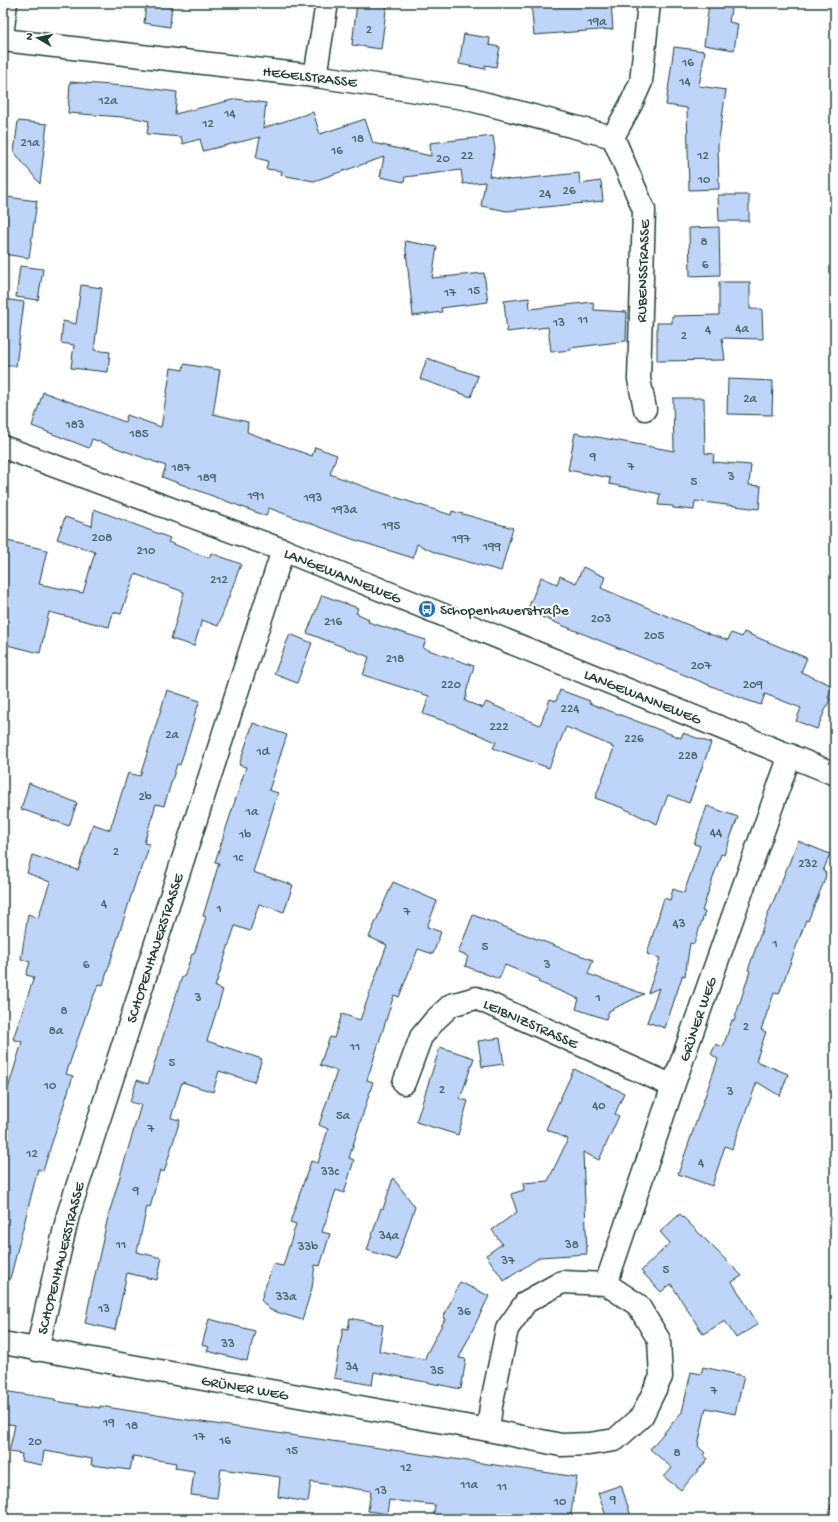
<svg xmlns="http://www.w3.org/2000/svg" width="838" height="1522" viewBox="0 0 838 1522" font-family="'Gochi Hand',sans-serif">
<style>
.building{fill:#bfd4f9;stroke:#1f3d34}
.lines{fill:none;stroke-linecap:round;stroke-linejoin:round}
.street-casing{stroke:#1f3d34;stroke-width:25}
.secondary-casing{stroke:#1f3d34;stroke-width:25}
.street{stroke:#fff;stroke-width:22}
.secondary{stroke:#fff;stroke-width:22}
.rail{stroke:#1f3d34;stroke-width:3;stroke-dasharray:6 3;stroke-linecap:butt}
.labels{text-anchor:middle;stroke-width:4;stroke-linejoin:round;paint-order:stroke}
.number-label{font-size:13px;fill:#476365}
.street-label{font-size:15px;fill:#1f3d34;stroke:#fff}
.poi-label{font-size:15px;fill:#1f3d34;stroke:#fff;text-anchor:start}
</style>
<rect width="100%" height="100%" fill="#fff"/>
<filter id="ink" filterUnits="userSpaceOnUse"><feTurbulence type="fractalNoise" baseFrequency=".025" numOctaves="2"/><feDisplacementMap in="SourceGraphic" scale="8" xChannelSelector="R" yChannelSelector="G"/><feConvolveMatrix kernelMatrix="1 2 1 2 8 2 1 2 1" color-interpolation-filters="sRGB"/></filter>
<g filter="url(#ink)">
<!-- building -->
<g class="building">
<polygon points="146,3 172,3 170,27 144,23"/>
<polygon points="357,3 387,3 381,49 352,45"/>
<polygon points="531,3 611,3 613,29 534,35"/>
<polygon points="709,3 732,3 729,22 738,24 734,50 704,45"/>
<polygon points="464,34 490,38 489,45 500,47 496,67 485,65 485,69 459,64"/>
<polygon points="674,47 705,51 699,86 726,90 718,146 719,189 689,190 687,108 666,105"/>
<polygon points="70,82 138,87 177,92 175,114 236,99 266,103 263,128 313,112 320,134 365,119 373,143 431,156 430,143 493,136 495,149 489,176 511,180 579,173 580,184 601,181 603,201 507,211 481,206 485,182 463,184 461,170 405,177 404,182 380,177 384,157 314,181 281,175 282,171 266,169 268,161 256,158 260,137 203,151 200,139 183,144 181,137 147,134 149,121 135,118 68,113"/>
<polygon points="18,121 47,124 40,184 14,152"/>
<polygon points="718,195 749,195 749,221 719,221"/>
<polygon points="7,197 37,201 29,258 3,254 3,230"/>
<polygon points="719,227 720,275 690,276 689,228"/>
<polygon points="405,241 437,247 432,278 484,273 488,302 441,308 442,312 413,316"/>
<polygon points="20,266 43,269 38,300 16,297"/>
<polygon points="719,282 750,282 750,309 762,309 763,339 722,338 725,360 657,361 657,323 672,323 672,316 719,315"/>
<polygon points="81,285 102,288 94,350 110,352 108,372 71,368 74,345 61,343 63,321 76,324"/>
<polygon points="529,298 530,309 593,302 594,310 627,312 626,341 570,348 571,350 551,352 548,327 507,332 504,301"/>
<polygon points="3,299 24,302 16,366 3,366"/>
<polygon points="427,358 478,376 471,397 420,379"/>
<polygon points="184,364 220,370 213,414 248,422 247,432 312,456 315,447 337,455 330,474 373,490 451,515 452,511 513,528 501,571 436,553 417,544 413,558 352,539 269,508 266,516 162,477 166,466 92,439 89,448 32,426 43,392 125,422 127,415 161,427 171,368 183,370"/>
<polygon points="728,379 773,381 772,415 727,414"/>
<polygon points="673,398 704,398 705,453 714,454 713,462 751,465 749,485 761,486 759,509 695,501 694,510 673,508 673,506 658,505 660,494 609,484 610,478 568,470 575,433 674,451"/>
<polygon points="94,509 170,538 168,542 209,558 211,553 241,564 218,626 202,620 194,646 171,639 184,592 135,574 121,614 113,612 109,627 49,612 40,653 3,644 3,540 47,550 39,584 83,593 95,552 57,539 65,517 92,526"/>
<polygon points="583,567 605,577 601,588 712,635 728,640 731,633 742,637 744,632 807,658 801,672 833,686 828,698 830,699 817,729 796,721 801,708 765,694 761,705 746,700 527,611 541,577 557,584 560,576 576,583"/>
<polygon points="322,595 358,608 356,613 369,619 368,622 426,640 423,648 474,666 466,693 467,693 465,701 483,708 486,702 540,725 550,699 556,701 560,690 590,701 589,703 681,738 683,733 711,743 689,803 668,795 657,824 623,808 595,798 614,748 611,747 612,746 566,727 549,768 493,748 496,742 456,725 423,714 429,696 363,675 369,657 307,633"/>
<polygon points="290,634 312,643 297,683 274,674"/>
<polygon points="167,690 200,701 194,716 195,717 180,765 177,764 164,806 156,804 144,843 150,844 140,874 138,874 103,985 99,984 89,1006 66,1074 73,1076 43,1171 38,1169 10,1279 3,1278 3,1091 7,1092 22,1042 13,1039 34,977 26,975 30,962 21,959 28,914 38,918 50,882 27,873 32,855 78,870 93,824 110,830 128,773 140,776"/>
<polygon points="253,723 287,735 269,790 278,793 253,872 293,885 284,912 259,904 250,931 235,926 215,987 223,990 207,1041 262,1059 254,1082 219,1071 213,1092 182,1082 171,1118 180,1120 164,1172 160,1170 150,1208 147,1207 137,1252 162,1258 157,1280 127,1273 115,1330 93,1325 85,1323 91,1293 108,1217 141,1105 130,1102 137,1080 148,1084 179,986 182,977 184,977 192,954 194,954 206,917 203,916 219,863 215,862 246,767 239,765"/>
<polygon points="29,783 77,803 69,826 21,809"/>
<polygon points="707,806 738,817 724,855 721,854 702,911 705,912 694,944 690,943 685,976 682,975 682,977 665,1028 647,1022 659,988 648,993 660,958 647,954 664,898 670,900 673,889 684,893 700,846 694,844"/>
<polygon points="798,841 830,854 823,871 826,873 825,879 808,921 806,920 779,994 774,993 761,1030 766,1032 756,1061 788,1074 780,1096 757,1082 732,1149 725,1146 712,1186 678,1174 718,1059 711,1054 716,1044 723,1047 732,1020 734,1021 750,971 748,970 764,924"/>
<polygon points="393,882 437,901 427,927 441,932 433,954 418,949 399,997 394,995 367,1080 373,1082 349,1158 354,1160 344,1193 336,1190 322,1232 330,1234 320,1266 315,1265 312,1288 302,1320 270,1310 261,1300 273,1264 283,1266 296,1224 290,1222 311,1161 318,1163 328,1129 319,1125 337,1071 320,1065 325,1050 330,1037 334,1038 342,1014 360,1020 387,945 369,937"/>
<polygon points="473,915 593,960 588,974 644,994 609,1011 606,1019 576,1009 579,999 538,982 539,979 505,965 499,979 465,966 468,956 458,953"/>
<polygon points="500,1038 504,1064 482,1067 478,1041"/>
<polygon points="440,1047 474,1058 460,1099 468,1101 458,1135 416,1122"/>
<polygon points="574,1069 624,1093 615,1114 619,1116 599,1160 583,1152 587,1254 540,1257 504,1281 486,1255 502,1244 492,1230 517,1212 511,1194 524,1190 523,1183 548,1181 568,1139 546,1129"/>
<polygon points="393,1178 415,1207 397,1260 367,1250 381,1208 383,1209"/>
<polygon points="680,1214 742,1276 732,1282 758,1324 736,1338 725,1321 703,1334 671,1284 661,1292 641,1271 670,1243 660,1232"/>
<polygon points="460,1282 489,1296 459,1358 466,1359 461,1389 374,1372 372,1385 334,1378 343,1328 348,1329 350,1318 383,1325 379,1351 425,1359 426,1355 445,1319 443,1318"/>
<polygon points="209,1319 255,1331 247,1361 207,1351 209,1347 202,1345"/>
<polygon points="703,1367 744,1376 735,1414 706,1408 698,1446 705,1453 703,1455 708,1459 681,1490 664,1477 672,1468 650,1449 682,1412 691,1372 701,1374"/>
<polygon points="3,1391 55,1399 54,1401 100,1408 100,1406 188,1420 577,1477 570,1519 433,1519 435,1505 389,1500 387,1514 368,1511 371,1491 311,1482 308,1502 278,1497 280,1477 221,1469 217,1498 191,1495 194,1471 175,1468 176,1463 133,1456 130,1470 91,1465 92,1459 44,1451 42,1465 21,1461 22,1454 9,1452 15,1425 3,1423"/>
<polygon points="621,1485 632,1519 607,1519 598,1493"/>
</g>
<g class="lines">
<defs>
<g id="street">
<polyline points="3,28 6,3"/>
<polyline points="3,40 315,76 464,98 613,137"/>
<polyline points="315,76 327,3"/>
<polyline points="645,409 639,379 644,210 613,137 631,104 641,82 649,3"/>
<polyline points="404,1083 421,1037 435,1020 451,1005 476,998 673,1086"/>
<polyline points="606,1284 673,1086 790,755"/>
<polyline points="3,1343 488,1430 561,1445 589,1444 615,1440 642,1416 661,1377 659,1340 638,1305 606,1284 562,1282 526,1302 507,1329 491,1406 488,1430"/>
<polyline points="37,1350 68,1215 283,550"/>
</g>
<polyline id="secondary" points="3,447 283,550 835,774"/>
</defs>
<!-- street casing -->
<use href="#street" class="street-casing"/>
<!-- secondary casing -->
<use href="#secondary" class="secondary-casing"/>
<!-- street -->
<use href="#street" class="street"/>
<!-- secondary -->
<use href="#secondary" class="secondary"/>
<!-- rail -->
<polyline class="rail" points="831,1519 835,1441"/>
</g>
</g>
<!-- icons -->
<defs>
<symbol id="bus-disc" viewBox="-11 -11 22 22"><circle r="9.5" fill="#1f6fb2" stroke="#fff"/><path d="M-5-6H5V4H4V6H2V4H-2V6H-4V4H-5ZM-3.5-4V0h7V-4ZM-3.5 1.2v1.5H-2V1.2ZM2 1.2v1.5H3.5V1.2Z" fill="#fff"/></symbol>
</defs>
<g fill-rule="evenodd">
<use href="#bus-disc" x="417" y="599" width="20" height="20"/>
</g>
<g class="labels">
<!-- number labels -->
<g class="number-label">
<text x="597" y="25">19a</text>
<text x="369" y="33">2</text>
<text x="688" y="66">16</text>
<text x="685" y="85">14</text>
<text x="108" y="104">12a</text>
<text x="230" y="117">14</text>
<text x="208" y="127">12</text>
<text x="358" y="142">18</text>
<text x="30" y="146">21a</text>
<text x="337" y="154">16</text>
<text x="467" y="159">22</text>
<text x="703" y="159">12</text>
<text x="443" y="162">20</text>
<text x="704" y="183">10</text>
<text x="569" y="194">26</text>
<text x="545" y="197">24</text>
<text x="704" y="245">8</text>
<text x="705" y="268">6</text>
<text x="474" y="294">15</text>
<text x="450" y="296">17</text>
<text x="583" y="323">11</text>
<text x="559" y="326">13</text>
<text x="742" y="332">4a</text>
<text x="708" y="333">4</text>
<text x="684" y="339">2</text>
<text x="750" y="402">2a</text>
<text x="75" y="428">183</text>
<text x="139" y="437">185</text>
<text x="593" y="460">9</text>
<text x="631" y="470">7</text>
<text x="181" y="471">187</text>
<text x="731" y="480">3</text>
<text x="207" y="481">189</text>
<text x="694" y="485">5</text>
<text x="256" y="499">191</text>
<text x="313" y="501">193</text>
<text x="344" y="513">193a</text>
<text x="391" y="529">195</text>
<text x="102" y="541">208</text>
<text x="461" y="542">197</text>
<text x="492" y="550">199</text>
<text x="146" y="554">210</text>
<text x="219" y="583">212</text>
<text x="601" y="622">203</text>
<text x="333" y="625">216</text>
<text x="654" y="639">205</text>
<text x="395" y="662">218</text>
<text x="701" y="669">207</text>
<text x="451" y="688">220</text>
<text x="753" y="688">209</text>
<text x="570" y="712">224</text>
<text x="499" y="730">222</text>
<text x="172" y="738">2a</text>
<text x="634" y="742">226</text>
<text x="263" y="755">1d</text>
<text x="688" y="759">228</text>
<text x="145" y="800">2b</text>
<text x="252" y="815">1a</text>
<text x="716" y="836">44</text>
<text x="245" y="838">1b</text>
<text x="116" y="855">2</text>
<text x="238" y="861">1c</text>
<text x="808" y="867">232</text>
<text x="104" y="907">4</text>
<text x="219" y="912">1</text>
<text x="407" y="915">7</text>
<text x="679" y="927">43</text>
<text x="775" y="947">1</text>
<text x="485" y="950">5</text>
<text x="86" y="968">6</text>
<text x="547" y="968">3</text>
<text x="198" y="1001">3</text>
<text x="598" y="1001">1</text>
<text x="64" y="1014">8</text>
<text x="746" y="1030">2</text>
<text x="56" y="1034">8a</text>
<text x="355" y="1050">11</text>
<text x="172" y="1066">5</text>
<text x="50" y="1089">10</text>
<text x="442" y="1093">2</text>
<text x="730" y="1095">3</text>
<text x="599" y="1109">40</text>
<text x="343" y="1119">5a</text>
<text x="151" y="1132">7</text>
<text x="32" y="1157">12</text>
<text x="701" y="1166">4</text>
<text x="330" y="1175">33c</text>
<text x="136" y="1194">9</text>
<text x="389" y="1239">34a</text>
<text x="121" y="1248">11</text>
<text x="572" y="1248">38</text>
<text x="308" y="1250">33b</text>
<text x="508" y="1264">37</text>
<text x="666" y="1273">5</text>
<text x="286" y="1300">33a</text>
<text x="104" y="1312">13</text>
<text x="464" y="1315">36</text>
<text x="228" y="1347">33</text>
<text x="352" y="1370">34</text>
<text x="437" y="1374">35</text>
<text x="714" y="1394">7</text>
<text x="109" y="1426">19</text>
<text x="132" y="1429">18</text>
<text x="199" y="1440">17</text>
<text x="225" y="1444">16</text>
<text x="35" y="1445">20</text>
<text x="292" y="1454">15</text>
<text x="677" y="1456">8</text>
<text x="406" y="1471">12</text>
<text x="469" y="1488">11a</text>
<text x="502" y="1490">11</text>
<text x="381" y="1494">13</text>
<text x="613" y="1503">9</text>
<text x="560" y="1505">10</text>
</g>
<!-- street labels -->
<g class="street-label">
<text transform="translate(310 76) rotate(7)" y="5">HEGELSTRASSE</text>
<text transform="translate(642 271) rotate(-88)" y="5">RUBENSSTRASSE</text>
<text transform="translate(343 575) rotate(22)" y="5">LANGEWANNEWEG</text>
<text transform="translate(643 696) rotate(22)" y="5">LANGEWANNEWEG</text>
<text transform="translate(154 948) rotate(-72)" y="5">SCHOPENHAUERSTRASSE</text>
<text transform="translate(697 1019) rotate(-71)" y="5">GRÜNER WEG</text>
<text transform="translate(531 1023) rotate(24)" y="5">LEIBNIZSTRASSE</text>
<text transform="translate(60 1258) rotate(-76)" y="5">SCHOPENHAUERSTRASSE</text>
<text transform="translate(245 1387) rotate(10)" y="5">GRÜNER WEG</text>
</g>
<!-- poi labels -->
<g class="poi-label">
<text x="440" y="614">Schopenhauerstraße</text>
</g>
</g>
<!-- margin -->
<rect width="838" height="1522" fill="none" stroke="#fff" stroke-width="16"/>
<rect x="8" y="8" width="822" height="1506" fill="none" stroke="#1f3d34" stroke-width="1.5" filter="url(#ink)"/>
<!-- north arrow -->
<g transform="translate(38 38) rotate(279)" stroke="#ffffff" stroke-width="3" paint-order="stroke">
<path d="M0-3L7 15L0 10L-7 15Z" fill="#1f3d34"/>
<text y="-6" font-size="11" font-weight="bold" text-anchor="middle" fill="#1f3d34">N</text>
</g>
</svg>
